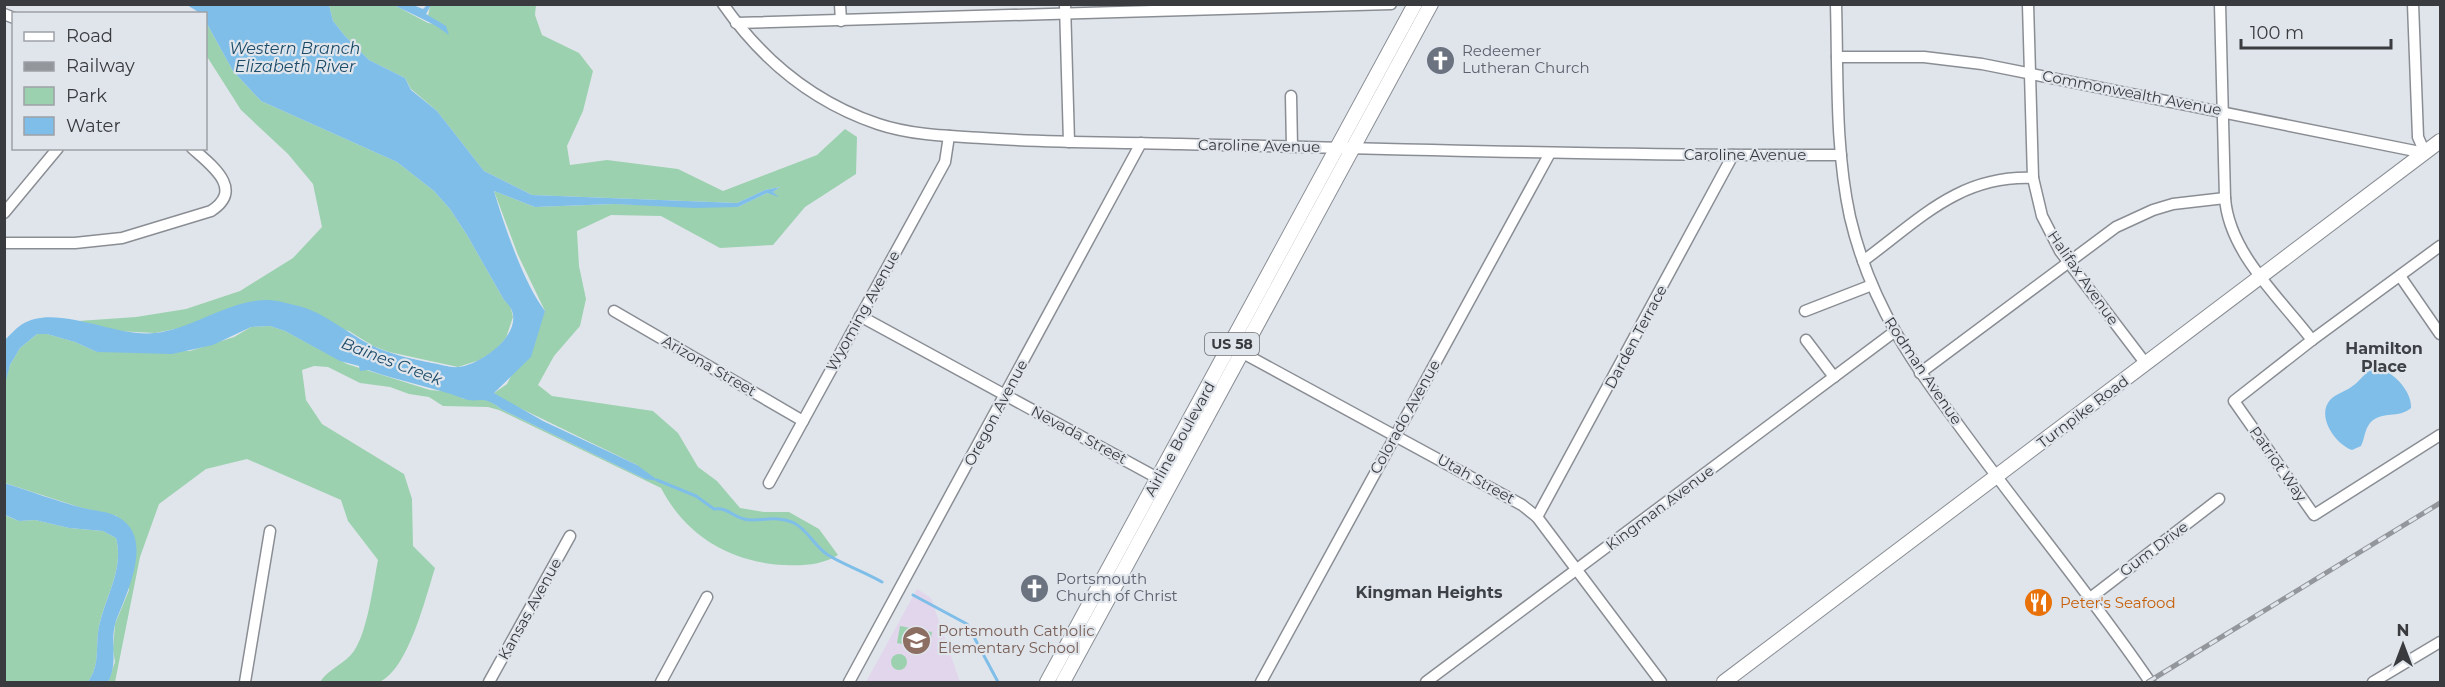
<svg xmlns="http://www.w3.org/2000/svg" width="2445" height="687" viewBox="0 0 2445 687" font-family="Montserrat,sans-serif">
<style>
.education{fill:#e1d6eb}
.green{fill:#9cd1af}
.water{fill:#7fbee8}
.lines{fill:none;stroke-linecap:round;stroke-linejoin:round}
.stream{stroke:#7fbee8;stroke-width:3}
.minor-casing{stroke:#8a8e94;stroke-width:13}
.major-casing{stroke:#8a8e94;stroke-width:16}
.minor{stroke:#fff;stroke-width:10}
.major{stroke:#fff;stroke-width:14}
.rail-casing{stroke:#93979c;stroke-width:5}
.rail{stroke:#e0e5ec;stroke-width:3;stroke-dasharray:9;stroke-linecap:butt}
.labels{text-anchor:middle;stroke-width:4.5;stroke-linejoin:round;paint-order:stroke}
.shield{fill:#e0e5ec;stroke:#6b6e72;stroke-width:1.5}
.shield-label{font-size:14px;font-weight:bold;fill:#393b3e}
.worship-label{font-size:15px;fill:#5b616d;stroke:#e0e5ec;text-anchor:start}
.street-label{font-size:15px;fill:#393b3e;stroke:#e0e5ec}
.food-label{font-size:15px;fill:#c56008;stroke:#e0e5ec;text-anchor:start}
.education-label{font-size:15px;fill:#785e54;stroke:#e0e5ec;text-anchor:start}
.water-label{font-size:16px;font-style:italic;fill:#1b4b68;stroke:#e0e5ec}
.neighbourhood-label{font-size:16px;font-weight:bold;fill:#3d4146;stroke:#e0e5ec}
</style>
<rect width="100%" height="100%" fill="#e0e5ec"/>
<!-- education -->
<polygon class="education" points="917,589 931,598 960,682 866,682"/>
<!-- green -->
<g class="green">
<path d="M329,5H394L428,23L445,26L428,16L430,6L536,5L535,15L542,35L579,53L593,71L583,111L567,146L570,165L607,160L678,169L723,191L817,155L845,129L857,137L856,174L805,207L773,245L720,248L661,216L611,215L577,231L579,266L586,299L580,326L554,356L538,385L552,396L653,411L678,433L698,467L717,481L740,508L764,512H789L819,529L838,555C822,565 803,566 784,565C730,562 686,536 661,488L499,410L488,407L443,406L429,397L409,394L390,387L360,383L328,367L314,366L302,370L306,400L322,424L404,474L412,499L413,546L435,568C426,596 408,671 379,682C366,687 335,682 320,682C328,669 345,664 354,651C368,630 373,585 378,560L348,521L341,500L247,459L206,469L159,504L140,557L115,682H108L115,662L113,649L115,624L129,590L117,516L82,508L5,483L4,384L10,365L20,348L37,334H47L75,342L97,352L190,351L234,337L251,327L270,326L285,331L347,364L430,390L452,392L464,399H488L501,409L645,479L637,465L497,397L494,393L507,384L545,311L518,255L494,191L535,207L614,204L738,207L767,193L776,195L773,192L780,187L765,190L737,203L532,195L484,171L437,111L411,89L405,78L369,60L345,36L333,21Z"/>
<polygon points="206,22 233,71 261,101 397,162 434,191 450,209 467,235 504,300 510,305 513,317 506,338 495,350 480,360 458,367 389,352 373,346 349,331 242,304 185,327 155,333 116,331 78,321 136,317 186,309 240,291 293,258 322,227 313,184 288,154 241,110 206,55"/>
<path d="M4,515L19,521L35,520L69,528L103,531L116,538C125,571 102,601 98,633C96,652 99,666 88,682H5Z"/>
<polygon points="900,626 932,632 929,649 897,643"/>
<circle cx="899" cy="662" r="8"/>
</g>
<!-- water -->
<g class="water">
<path d="M187,5H329L333,21L345,36L369,60L405,78L411,90L437,111L484,171L532,195L737,203L765,190L780,187L773,192L779,197L767,193L738,207L694,208L614,204L535,207L494,191C504,225 524,284 545,311L531,357L494,393L543,421L637,465L659,481L645,479L501,409C480,393 479,405 462,398C432,387 399,381 368,370L360,371L359,366L340,361L285,331L270,326L251,327L213,345L172,354L97,352L75,342L47,334H37L20,348L10,365L5,384V340C10,335 15,329 21,325C55,302 115,338 155,333C192,329 231,299 268,300C277,300 289,304 299,306C325,313 347,333 371,345C389,354 412,359 432,363C440,364 450,368 459,367C484,364 534,326 504,300L467,235L450,209L434,191L397,162L261,101L233,71L206,22V14L200,13Z"/>
<path d="M394,5H413L423,9L427,5H431L426,14L446,26L449,35C433,22 413,15 394,5Z"/>
<path d="M2377,368C2393,371 2412,391 2411,408C2399,419 2382,410 2370,423C2364,431 2365,438 2361,446L2352,450C2335,444 2316,416 2330,400C2337,393 2347,391 2354,385C2363,378 2365,371 2377,368Z"/>
<path d="M4,483C30,491 56,501 83,508C94,511 108,511 118,517C155,537 127,592 116,621C109,642 119,662 108,682H88C99,666 96,652 98,633C102,602 125,571 116,538L103,531L69,528L35,520L19,521L5,515Z"/>
</g>
<g class="lines">
<!-- stream -->
<g class="stream">
<path d="M657,480L696,496L714,509C727,507 732,516 744,519C756,523 775,514 794,523C809,531 814,546 828,555C844,565 865,572 882,582"/>
<polyline points="913,595 967,624 998,682"/>
</g>
<defs>
<g id="minor">
<path d="M723,4C762,60 813,102 878,124C911,135 947,136 982,138C1048,143 1114,142 1180,144C1401,149 1621,156 1841,155"/>
<polyline points="840,4 841,21"/>
<polyline points="1065,4 1069,142"/>
<path d="M1836,4C1838,75 1835,148 1850,217C1872,311 1918,370 1974,446C2032,525 2095,601 2150,682"/>
<polyline points="2028,4 2033,178 2042,216 2060,251 2146,364"/>
<path d="M2220,4L2225,198C2229,253 2280,298 2312,340"/>
<polyline points="2413,4 2418,137 2425,153"/>
<polyline points="4,14 14,18"/>
<polyline points="736,23 1391,4"/>
<polyline points="1837,57 1924,57 1982,64 2425,153"/>
<polyline points="1291,96 1292,147"/>
<polyline points="4,213 58,148"/>
<path d="M4,243H75L122,238L211,211C245,189 211,165 192,148"/>
<polyline points="2440,246 2312,340 2234,401 2314,515 2440,435"/>
<path d="M1863,261C1919,220 1959,175 2033,178"/>
<polyline points="2400,276 2440,334"/>
<polyline points="614,311 803,421"/>
<polyline points="1805,311 1872,285"/>
<polyline points="860,316 1163,481"/>
<polyline points="1806,340 1834,377"/>
<polyline points="1230,346 1522,505 1537,517 1661,682"/>
<polyline points="1920,373 2116,227 2153,210 2173,204 2225,198"/>
<polyline points="769,483 945,162 949,136"/>
<polyline points="1537,517 1733,155"/>
<polyline points="2089,599 2219,499"/>
<polyline points="245,682 270,531"/>
<polyline points="489,682 570,536"/>
<polyline points="661,682 707,597"/>
<polyline points="849,682 1141,143"/>
<polyline points="1261,682 1550,153"/>
<polyline points="1426,682 1894,332"/>
<polyline points="2373,682 2440,642"/>
</g>
<g id="major">
<polyline points="1047,682 1415,4"/>
<polyline points="1063,682 1431,4"/>
<polyline points="1724,682 2440,141"/>
</g>
</defs>
<!-- minor casing -->
<use href="#minor" class="minor-casing"/>
<!-- major casing -->
<use href="#major" class="major-casing"/>
<!-- minor -->
<use href="#minor" class="minor"/>
<!-- major -->
<use href="#major" class="major"/>
<defs>
<polyline id="rail" points="2148,682 2440,503"/>
</defs>
<!-- rail casing -->
<use href="#rail" class="rail-casing"/>
<!-- rail -->
<use href="#rail" class="rail"/>
</g>
<!-- icons -->
<defs>
<symbol id="church-disc" viewBox="-11 -11 22 22"><circle r="9.5" fill="#6b7280" stroke="#e0e5ec"/><path d="M-1.2-6h2.4v3.5h3.3v2.4h-3.3V6h-2.4V-.1h-3.3v-2.4h3.3Z" fill="#fff"/></symbol>
<symbol id="restaurant-disc" viewBox="-11 -11 22 22"><circle r="9.5" fill="#e8710a" stroke="#e0e5ec"/><path d="M-5-6h1v4h1v-4h1v4h1v-4h1v5L-1.5 .5V6h-2V.5L-5-1ZM5-6V6H3V1.5H1.5Q1.5-4 5-6Z" fill="#fff"/></symbol>
<symbol id="school-disc" viewBox="-11 -11 22 22"><circle r="9.5" fill="#8d6e63" stroke="#e0e5ec"/><path d="M0-5L7-2L0 1L-7-2ZM-4 1L0 2.5L4 1V4Q0 6-4 4Z" fill="#fff"/></symbol>
</defs>
<g fill-rule="evenodd">
<use href="#church-disc" x="1424" y="44" width="33" height="33"/>
<use href="#church-disc" x="1018" y="572" width="33" height="33"/>
<use href="#restaurant-disc" x="2022" y="586" width="33" height="33"/>
<use href="#school-disc" x="900" y="624" width="33" height="33"/>
</g>
<g class="labels">
<!-- shield labels -->
<rect class="shield" x="1205" y="333" width="54" height="22" rx="4.5"/>
<g class="shield-label">
<text x="1232" y="349">US 58</text>
</g>
<!-- worship labels -->
<g class="worship-label">
<text x="1462" y="56">Redeemer<tspan x="1462" dy="17">Lutheran Church</tspan></text>
<text x="1056" y="584">Portsmouth<tspan x="1056" dy="17">Church of Christ</tspan></text>
</g>
<!-- street labels -->
<g class="street-label">
<text transform="translate(2132 93) rotate(11)" y="5">Commonwealth Avenue</text>
<text transform="translate(1259 146) rotate(1)" y="5">Caroline Avenue</text>
<text x="1745" y="160">Caroline Avenue</text>
<text transform="translate(2083 278) rotate(55)" y="5">Halifax Avenue</text>
<text transform="translate(863 311) rotate(-61)" y="5">Wyoming Avenue</text>
<text transform="translate(1636 337) rotate(-62)" y="5">Darden Terrace</text>
<text transform="translate(709 366) rotate(30)" y="5">Arizona Street</text>
<text transform="translate(1923 371) rotate(56)" y="5">Rodman Avenue</text>
<text transform="translate(2083 412) rotate(-37)" y="5">Turnpike Road</text>
<text transform="translate(996 413) rotate(-62)" y="5">Oregon Avenue</text>
<text transform="translate(1405 417) rotate(-61)" y="5">Colorado Avenue</text>
<text transform="translate(1079 435) rotate(28)" y="5">Nevada Street</text>
<text transform="translate(1180 439) rotate(-61)" y="5">Airline Boulevard</text>
<text transform="translate(2278 464) rotate(55)" y="5">Patriot Way</text>
<text transform="translate(1476 479) rotate(29)" y="5">Utah Street</text>
<text transform="translate(1660 508) rotate(-37)" y="5">Kingman Avenue</text>
<text transform="translate(2154 549) rotate(-37)" y="5">Gum Drive</text>
<text transform="translate(530 609) rotate(-61)" y="5">Kansas Avenue</text>
</g>
<!-- food labels -->
<g class="food-label">
<text x="2060" y="608">Peter's Seafood</text>
</g>
<!-- education labels -->
<g class="education-label">
<text x="938" y="636">Portsmouth Catholic<tspan x="938" dy="17">Elementary School</tspan></text>
</g>
<!-- water labels -->
<g class="water-label">
<text x="295" y="54">Western Branch<tspan x="295" dy="18">Elizabeth River</tspan></text>
<text transform="translate(392 361) rotate(21)" y="6">Baines Creek</text>
</g>
<!-- neighbourhood labels -->
<g class="neighbourhood-label">
<text x="2384" y="354">Hamilton<tspan x="2384" dy="18">Place</tspan></text>
<text x="1429" y="598">Kingman Heights</text>
</g>
</g>
<!-- border -->
<rect width="2445" height="687" fill="none" stroke="#393b3e" stroke-width="12"/>
<!-- legend -->
<rect x="12" y="12" width="195" height="138" fill="#e0e5ec" stroke="#9da1a6" stroke-width="1.5"/>
<rect x="24" y="32" width="30" height="9" fill="#ffffff" stroke="#9da1a6" stroke-width="1.5"/>
<text x="66" y="42" font-size="18" fill="#393b3e">Road</text>
<rect x="24" y="62" width="30" height="9" fill="#93979c" stroke="#9da1a6" stroke-width="1.5"/>
<text x="66" y="72" font-size="18" fill="#393b3e">Railway</text>
<rect x="24" y="87" width="30" height="18" fill="#9cd1af" stroke="#9da1a6" stroke-width="1.5"/>
<text x="66" y="102" font-size="18" fill="#393b3e">Park</text>
<rect x="24" y="117" width="30" height="18" fill="#7fbee8" stroke="#9da1a6" stroke-width="1.5"/>
<text x="66" y="132" font-size="18" fill="#393b3e">Water</text>
<!-- north arrow -->
<g transform="translate(2403 645)" stroke="#e0e5ec" stroke-width="4.5" paint-order="stroke">
<path d="M0-4.5L10 22L0 15L-10 22Z" fill="#393b3e"/>
<text y="-9" font-size="16" font-weight="bold" text-anchor="middle" fill="#393b3e">N</text>
</g>
<!-- scale -->
<path d="M2241 39v9h150v-9" fill="none" stroke="#393b3e" stroke-width="3"/>
<text x="2250" y="39" font-size="18" fill="#393b3e" stroke="#e0e5ec" stroke-width="4.5" paint-order="stroke">100 m</text>
</svg>
